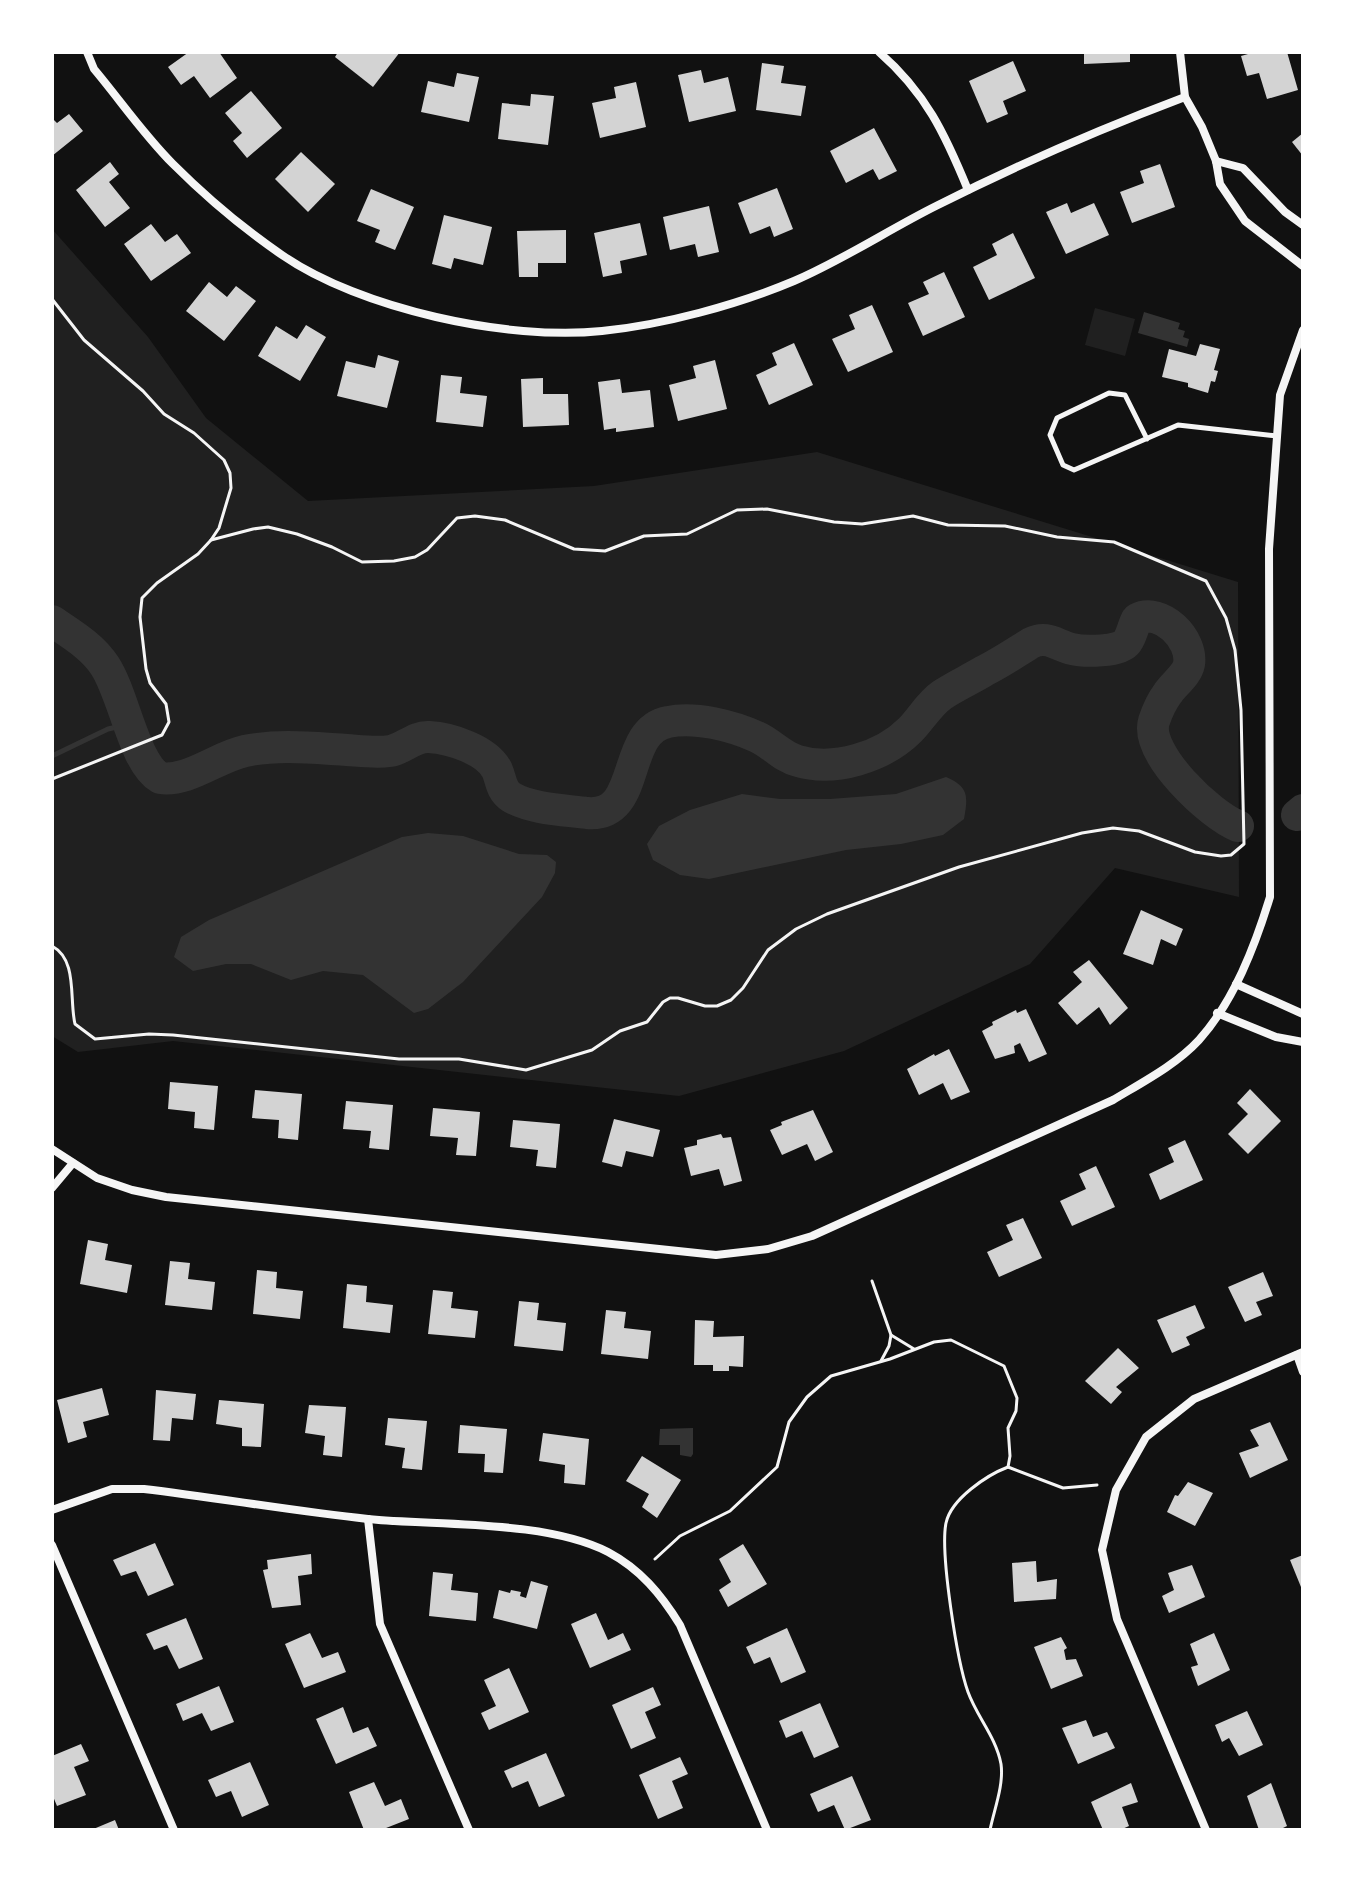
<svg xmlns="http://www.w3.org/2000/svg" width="1355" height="1882" viewBox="0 0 1355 1882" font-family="'Alegreya Sans',sans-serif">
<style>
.green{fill:#202020}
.water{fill:#333}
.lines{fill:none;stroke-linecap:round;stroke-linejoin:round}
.stream{stroke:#333;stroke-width:5}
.river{stroke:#333;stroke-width:32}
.building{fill:#d3d3d3}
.path{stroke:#f5f5f5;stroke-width:3}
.service{stroke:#f5f5f5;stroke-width:5}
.minor{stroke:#f5f5f5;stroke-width:8}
</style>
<rect width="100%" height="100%" fill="#111"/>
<!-- green -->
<g class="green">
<polygon points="52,229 148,337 206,418 308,501 594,486 817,452 1238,582 1239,897 1115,868 1030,964 844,1051 679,1096 173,1041 78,1052 52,1036"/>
<polygon points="1095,308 1135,319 1125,356 1085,345"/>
</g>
<!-- water -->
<g class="water">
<polygon points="1144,312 1180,323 1178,329 1185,331 1183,337 1189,339 1187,347 1138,333"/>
<path d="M946,777C969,787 968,796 964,819L943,835L901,844L846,850L709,879L680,875L653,860L647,844L659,826L690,810L742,794L780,799H830L896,794Z"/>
<polygon points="428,833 463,836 519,854 547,855 556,862 555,873 542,897 463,982 428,1009 414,1013 363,975 323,971 291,980 251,964 226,964 193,971 174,957 181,937 209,920 402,837"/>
<polygon points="693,1428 693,1454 691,1457 680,1455 680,1445 659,1445 660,1429"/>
</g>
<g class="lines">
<!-- stream -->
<polyline class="stream" points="52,756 108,729 131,724"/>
<!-- river -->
<g class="river">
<path d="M52,621C71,634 92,646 105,666C124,695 134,763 160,778C189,782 217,757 245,751C279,744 313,748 347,750C361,751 376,753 390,751C404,749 414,736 429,737C450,738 487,750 497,770C501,779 501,791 511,797C531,809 564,810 587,813C643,818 620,731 668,722C695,716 733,726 757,737C771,743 782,757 798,761C834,772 883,757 910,730C921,719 929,704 942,695C955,686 971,679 984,671C1000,663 1015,653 1031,643C1047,635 1056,645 1072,649C1084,652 1120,652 1127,642C1132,635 1133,626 1137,619C1161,607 1193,639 1189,664C1187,675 1174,684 1168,693C1162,701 1157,712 1154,721C1144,753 1210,815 1238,826"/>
<polyline points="1297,815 1303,810"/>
</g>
</g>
<!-- building -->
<g class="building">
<polygon points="189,52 219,52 237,78 210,98 194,76 181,85 168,67"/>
<polygon points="338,52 400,52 373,87 335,57"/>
<polygon points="1084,52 1130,52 1130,62 1084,64"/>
<polygon points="1255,52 1287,52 1298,90 1267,99 1259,73 1247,76 1241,56"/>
<polygon points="1013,61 1026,91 1003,101 1008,114 987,123 969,81"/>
<polygon points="762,63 784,66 781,83 806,86 801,116 756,110"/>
<polygon points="701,70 704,83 728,77 736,111 689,122 678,75"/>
<polygon points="457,73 479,77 469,122 421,112 428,81 454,87"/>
<polygon points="636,82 646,127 600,138 592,103 616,98 614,87"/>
<polygon points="251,91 282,128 247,158 233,141 242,133 225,113"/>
<polygon points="531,94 554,96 548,145 498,139 502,103 530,106"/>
<polygon points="69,114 83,131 52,156 52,118 57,123"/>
<polygon points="874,128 897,171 879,180 873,169 846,183 830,151"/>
<polygon points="1303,133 1303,156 1292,142"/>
<polygon points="301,152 335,184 308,212 275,179"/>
<polygon points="110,162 119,174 109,182 130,208 105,227 76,190"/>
<polygon points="1160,164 1175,207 1132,223 1120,192 1144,183 1140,171"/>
<polygon points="777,188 793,229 774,237 770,226 750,234 738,203"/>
<polygon points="371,189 414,207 395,250 375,242 380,230 357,221"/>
<polygon points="1067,203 1071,213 1094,203 1109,235 1066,254 1046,212"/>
<polygon points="709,206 719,252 698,257 695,244 670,250 663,217"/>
<polygon points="444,215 492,227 483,265 454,258 451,269 432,264"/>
<polygon points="640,223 647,255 620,261 622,273 603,277 594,233"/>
<polygon points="151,224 165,242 177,234 191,253 151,281 124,244"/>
<polygon points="566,230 566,263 538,263 538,277 519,277 517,231"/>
<polygon points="1013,233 1035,278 989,300 973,267 997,255 992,244"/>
<polygon points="944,272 965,317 923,336 908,303 929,294 923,282"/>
<polygon points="209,282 227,297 236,286 256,301 224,341 186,311"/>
<polygon points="872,305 893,352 848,372 832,339 855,329 849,315"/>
<polygon points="306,325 326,337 300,381 258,356 276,326 297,339"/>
<polygon points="794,343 813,385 769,405 756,375 777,365 772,353"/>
<polygon points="1200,344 1220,349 1214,370 1218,371 1215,382 1211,381 1208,393 1188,387 1188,383 1162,377 1169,349 1196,356"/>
<polygon points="378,355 399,361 387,408 337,396 346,361 375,368"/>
<polygon points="715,360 727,409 678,421 669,385 696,378 693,366"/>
<polygon points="441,375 462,377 460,393 487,396 483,427 436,422"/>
<polygon points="543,378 543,394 568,394 569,425 523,427 521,379"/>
<polygon points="620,379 622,393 650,390 654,427 616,432 616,428 604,430 598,382"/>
<polygon points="1141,910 1183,929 1176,946 1161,939 1153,965 1123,954"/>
<polygon points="1089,960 1128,1008 1110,1025 1099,1007 1077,1025 1058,1003 1082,982 1073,972"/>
<polygon points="1026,1009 1047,1054 1029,1062 1020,1043 1014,1046 1015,1053 995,1059 982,1031 993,1025 992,1022 1016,1010 1017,1013"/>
<polygon points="949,1049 970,1092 951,1100 943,1083 919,1095 907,1069 934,1054 935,1056"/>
<polygon points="170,1082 218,1086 214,1130 194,1128 195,1112 168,1109"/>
<polygon points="1250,1089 1281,1121 1248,1154 1228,1134 1248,1114 1237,1103"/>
<polygon points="255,1090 302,1094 298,1140 278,1138 279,1120 252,1118"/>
<polygon points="346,1101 393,1105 389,1150 369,1148 371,1131 343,1129"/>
<polygon points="433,1108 480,1112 476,1156 456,1155 458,1138 430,1136"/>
<polygon points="813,1110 833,1152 815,1161 807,1144 782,1155 770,1130 782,1125 781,1122"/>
<polygon points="614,1119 660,1130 653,1157 626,1151 622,1167 602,1162"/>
<polygon points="513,1120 560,1124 556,1168 536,1166 538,1150 510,1147"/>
<polygon points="721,1134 723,1138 731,1137 742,1181 724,1186 719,1169 691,1176 684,1148 697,1145 697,1140"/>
<polygon points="1185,1140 1203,1180 1160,1200 1149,1174 1174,1162 1168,1148"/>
<polygon points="1096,1166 1115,1207 1072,1226 1060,1201 1086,1189 1079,1174"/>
<polygon points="1023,1218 1042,1258 999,1277 987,1252 1013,1240 1006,1225"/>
<polygon points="88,1240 108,1244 105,1260 132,1265 127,1293 80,1284"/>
<polygon points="170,1261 190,1263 188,1279 215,1282 212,1310 165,1305"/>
<polygon points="257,1270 277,1272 276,1288 303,1291 300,1319 253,1314"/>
<polygon points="1263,1272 1273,1296 1256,1302 1262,1315 1245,1322 1228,1287"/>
<polygon points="347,1284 367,1286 366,1302 393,1305 390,1333 343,1328"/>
<polygon points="433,1290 453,1292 451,1308 478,1311 475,1338 428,1334"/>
<polygon points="519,1301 539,1303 537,1320 566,1323 563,1351 514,1346"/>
<polygon points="1195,1305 1205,1328 1186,1337 1190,1345 1172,1353 1157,1320"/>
<polygon points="606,1310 626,1312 624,1328 651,1331 648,1359 601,1354"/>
<polygon points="695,1320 714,1321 713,1337 744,1336 743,1367 729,1366 729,1371 713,1371 713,1365 694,1365"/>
<polygon points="1118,1348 1139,1368 1116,1387 1122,1392 1111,1404 1085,1381"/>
<polygon points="102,1388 109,1415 83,1422 87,1437 68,1443 57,1400"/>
<polygon points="156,1390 196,1394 193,1420 172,1418 170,1441 153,1440"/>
<polygon points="219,1400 264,1404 261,1447 242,1446 242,1428 216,1424"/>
<polygon points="309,1405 346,1407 342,1457 323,1455 325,1436 305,1433"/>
<polygon points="388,1418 427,1421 422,1470 402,1468 405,1448 385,1445"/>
<polygon points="1270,1422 1288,1460 1250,1478 1239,1453 1259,1446 1250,1430"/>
<polygon points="460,1425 507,1429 503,1473 484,1472 485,1454 458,1453"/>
<polygon points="543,1433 589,1439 585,1485 564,1483 565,1465 539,1461"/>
<polygon points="642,1456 681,1480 657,1518 642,1507 649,1494 626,1481"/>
<polygon points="1188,1482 1213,1493 1195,1526 1167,1512 1175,1495 1178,1496"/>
<polygon points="155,1543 174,1585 148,1596 136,1571 121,1576 113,1560"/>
<polygon points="743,1544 767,1584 728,1607 719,1590 731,1582 719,1559"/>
<polygon points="311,1554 312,1574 298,1576 301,1605 272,1608 263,1570 268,1569 267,1560"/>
<polygon points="1303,1555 1303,1592 1290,1560"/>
<polygon points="1036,1561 1037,1582 1057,1579 1056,1599 1014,1602 1012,1563"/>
<polygon points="1192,1565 1205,1597 1169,1613 1162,1596 1174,1590 1168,1573"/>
<polygon points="433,1572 453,1574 451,1590 478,1593 476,1621 429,1616"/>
<polygon points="531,1581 548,1586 537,1629 493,1618 499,1590 510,1593 511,1590 521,1592 520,1596 526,1598"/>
<polygon points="596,1613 608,1640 623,1633 631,1650 590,1668 571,1624"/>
<polygon points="186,1618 203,1659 179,1669 167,1645 154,1650 146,1634"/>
<polygon points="787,1628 806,1672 781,1683 770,1657 754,1664 746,1647"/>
<polygon points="310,1633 322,1658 338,1652 346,1672 304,1688 285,1644"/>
<polygon points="1214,1633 1230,1670 1198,1686 1191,1667 1198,1665 1190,1644"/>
<polygon points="1061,1637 1067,1648 1064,1650 1066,1660 1076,1659 1083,1676 1051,1689 1034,1647"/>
<polygon points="509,1668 529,1712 489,1730 481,1713 496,1706 484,1680"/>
<polygon points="219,1686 234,1722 211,1731 202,1713 183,1721 176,1704"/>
<polygon points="653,1687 661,1705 645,1712 656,1738 631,1749 612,1705"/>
<polygon points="820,1703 839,1747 814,1758 802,1731 786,1738 779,1721"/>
<polygon points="343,1707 353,1733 368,1727 377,1746 336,1764 316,1719"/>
<polygon points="1247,1711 1263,1745 1239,1756 1229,1738 1222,1742 1215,1725"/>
<polygon points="1086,1720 1093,1737 1107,1732 1115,1748 1078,1764 1062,1728"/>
<polygon points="81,1744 89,1761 74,1767 86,1795 57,1806 52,1794 52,1756"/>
<polygon points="546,1753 565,1796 539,1807 528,1781 512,1788 504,1771"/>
<polygon points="680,1757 688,1774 672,1781 683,1808 658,1819 639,1775"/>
<polygon points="250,1762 269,1805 242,1817 231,1791 216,1797 208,1780"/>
<polygon points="852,1776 871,1820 845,1830 834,1805 818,1812 810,1794"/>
<polygon points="374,1782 385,1806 401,1799 409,1819 381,1830 364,1830 349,1792"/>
<polygon points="1131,1783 1138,1802 1122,1807 1129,1826 1120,1830 1103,1830 1091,1802"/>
<polygon points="1271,1783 1287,1826 1279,1830 1259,1830 1247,1796"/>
<polygon points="115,1820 119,1830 91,1830"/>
</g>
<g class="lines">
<!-- path -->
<g class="path">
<polyline points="52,299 84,340 143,391 164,414 194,433 224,460 230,473 231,488 219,528 211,540"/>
<path d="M52,779L162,735L169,722L166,704L150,683L146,669L140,617L142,598L157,583L198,554L211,540L253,529L268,527L297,534L332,547L362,562L394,561L415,557L427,550L457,518L475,516L505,520L574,549L605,551L644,536L687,534L737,510L767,509L834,522L862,524L913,516L948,525L1005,526L1057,537L1114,542L1206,581L1226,618L1235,650L1241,710L1244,844L1231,855L1221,856L1195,852L1139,831L1113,828L1082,833L959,867L827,914L796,929L768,950L743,988L731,1000L717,1006H705L678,998H670L663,1002L647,1022L620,1031L592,1050L526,1070L459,1059H399L173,1035L149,1034L95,1039L75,1024C69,999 78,960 52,946"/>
<polyline points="872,1281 891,1335 889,1346 881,1361"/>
<polyline points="891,1335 914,1349"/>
<polyline points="655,1559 680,1536 730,1511 777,1467 789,1422 807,1397 831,1376 890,1359 934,1342 951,1340 1004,1366 1017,1398 1016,1411 1008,1428 1010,1456 1008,1467"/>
<path d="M990,1830C994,1810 1004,1785 1001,1764C996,1737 977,1717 968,1692C957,1661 940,1553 946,1523C951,1499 987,1475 1008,1467L1063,1488L1097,1485"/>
</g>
<!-- service -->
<polyline class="service" points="1147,439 1125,395 1109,393 1057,418 1050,435 1063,465 1074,470 1178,425 1277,436"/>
<!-- minor -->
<g class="minor">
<path d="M87,52L94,69C120,100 144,135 173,164C206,197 244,229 282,255C360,309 508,341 602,331C663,325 737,305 794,281C843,260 888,230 936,206C1017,165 1100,129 1185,97"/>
<path d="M879,52C926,93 945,134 968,190"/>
<polyline points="1180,52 1185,97 1202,127 1216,161 1220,184 1245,221 1303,266"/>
<polyline points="1216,161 1243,168 1285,212 1303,225"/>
<polyline points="1236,984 1303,1014"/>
<polyline points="1217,1013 1276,1037 1303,1042"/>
<path d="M52,1149L97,1178L132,1190L166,1197L716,1255L768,1249L812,1236L1113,1100C1141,1083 1176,1065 1199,1040C1234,1001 1255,946 1270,897L1269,549L1280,395L1303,330"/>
<polyline points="52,1188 73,1163"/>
<polyline points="1297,1355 1303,1372"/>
<path d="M52,1510L112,1489H144C219,1498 293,1511 368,1519C438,1526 546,1520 608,1552C640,1569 661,1594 680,1625L767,1830"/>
<polyline points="368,1519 380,1624 469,1830"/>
<polyline points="52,1545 174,1830"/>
<polyline points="1206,1830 1117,1619 1102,1550 1116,1490 1146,1437 1194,1399 1303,1352"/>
</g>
</g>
<!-- border -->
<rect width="1355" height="1882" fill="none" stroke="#ffffff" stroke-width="108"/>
</svg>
